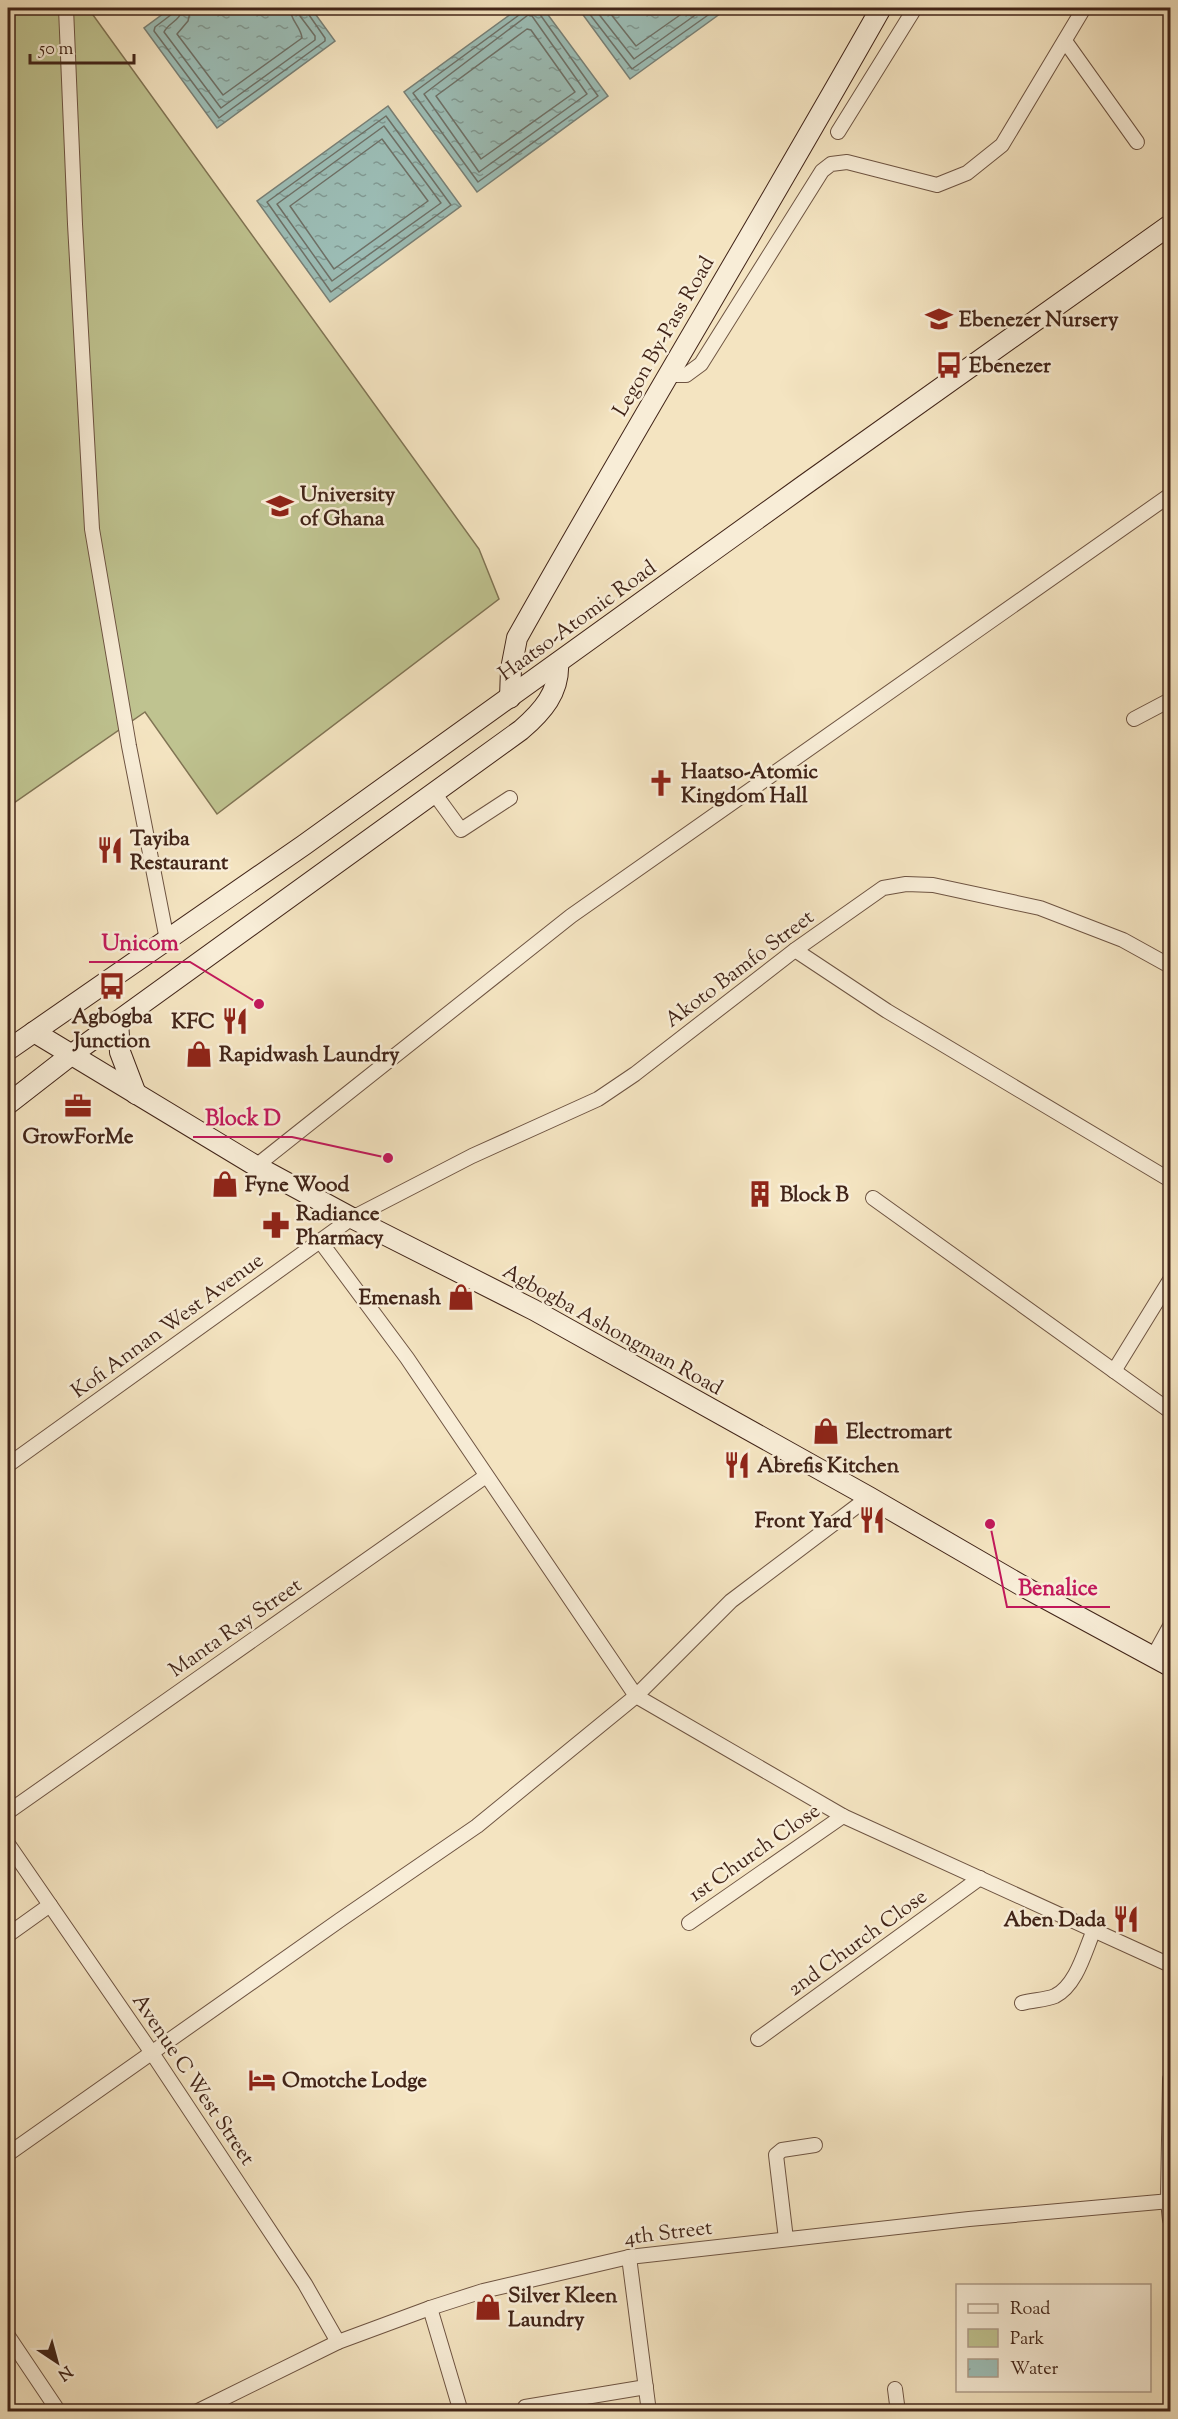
<svg xmlns="http://www.w3.org/2000/svg" width="1178" height="2419" viewBox="0 0 1178 2419" font-family="'Sorts Mill Goudy',serif">
<style>
.green{fill:#bfc390;stroke:#807454;stroke-width:1.5}
.water{fill:url(#water-ripples);stroke:#788077;stroke-width:1.5}
.lines{fill:none;stroke-linecap:round;stroke-linejoin:round}
.shore{stroke:#6e7168;stroke-width:1.5}
.street-casing{stroke:#6e5442;stroke-width:16}
.secondary-casing{stroke:#412418;stroke-width:22}
.street{stroke:#f8edd7;stroke-width:14}
.secondary{stroke:#f8edd7;stroke-width:20}
.labels{text-anchor:middle;stroke-width:5;stroke-linejoin:round;paint-order:stroke}
.poi-label{font-size:21px;font-weight:bold;fill:#412418;stroke:#f8edd7;text-anchor:start}
.street-label{font-size:21px;fill:#412418;stroke:#f8edd7}
.leader{fill:none;stroke:#c2185b;stroke-width:2}
.callout-dot{fill:#c2185b;stroke:#f8edd7;stroke-width:2}
.callout-label{font-size:22px;text-anchor:middle;font-weight:bold;fill:#c2185b;stroke:#f8edd7;stroke-width:5;stroke-linejoin:round;paint-order:stroke}
</style>
<defs>
<pattern id="water-ripples" width="26" height="14" patternUnits="userSpaceOnUse" patternTransform="scale(1.5)"><rect width="26" height="14" fill="#9cbeb7"/><path d="M2 4q2-2 4 0t4 0M15 11q2-2 4 0t4 0" fill="none" stroke="#819a94"/></pattern>
</defs>
<rect width="100%" height="100%" fill="#f4e4c1"/>
<filter id="stains"><feTurbulence type="fractalNoise" baseFrequency=".00333" numOctaves="4"/><feColorMatrix values="0 0 0 0 .2 0 0 0 0 .09 0 0 0 0 .02 0 0 0 .5 -.17"/></filter>
<radialGradient id="worn" r=".72"><stop offset=".6" stop-color="#630" stop-opacity="0"/><stop offset="1" stop-color="#630" stop-opacity=".3"/></radialGradient>
<!-- green -->
<polygon class="green" points="8,8 88,8 479,549 499,599 217,814 145,712 8,807"/>
<!-- water -->
<g class="water">
<polygon points="171,8 311,8 335,41 217,128 144,28"/>
<polygon points="519,8 543,8 608,96 477,192 404,92"/>
<polygon points="578,8 728,8 630,79"/>
<polygon points="388,106 461,206 330,302 257,201"/>
</g>
<g class="lines">
<!-- shore -->
<g class="shore">
<polyline points="174,8 172,14 155,27 154,31 219,118 325,41 325,38 307,12 306,8"/>
<path d="M182,8C181,21 169,22 164,32L221,108L315,40V36L300,16L299,8"/>
<path d="M191,8L188,21L177,34L223,95L302,38C301,27 290,20 290,8"/>
<polyline points="522,8 519,15 413,93 478,182 598,96 539,13 538,8"/>
<polyline points="585,8 632,69 718,8"/>
<polyline points="594,8 634,59 705,8"/>
<polyline points="606,8 636,46 690,8"/>
<polygon points="528,15 532,16 587,94 479,172 424,94"/>
<polygon points="527,29 531,30 575,92 481,159 436,96"/>
<polygon points="386,116 451,205 331,292 267,202"/>
<polygon points="384,126 441,203 332,281 277,204"/>
<polygon points="382,139 428,201 334,269 290,206"/>
</g>
<defs>
<g id="street">
<polyline points="66,8 75,224 92,529 129,746 167,940"/>
<polyline points="1065,41 1137,142"/>
<polyline points="838,132 915,8"/>
<polyline points="667,375 686,375 701,364 822,171 831,164 847,162 937,185 967,173 1002,145 1084,8"/>
<polyline points="1134,719 1170,700"/>
<polyline points="434,793 461,830 510,798"/>
<polyline points="795,950 887,1011 1170,1180"/>
<polyline points="256,1166 571,916 1170,495"/>
<polyline points="873,1198 1170,1411"/>
<polyline points="320,1241 407,1358 636,1696 843,1816 1170,1965"/>
<polyline points="1114,1371 1170,1280"/>
<polyline points="8,1465 352,1218 472,1156 598,1099 635,1074 795,950 883,888 906,884 933,885 1040,908 1123,940 1170,966"/>
<polyline points="1153,1657 1170,1626"/>
<polyline points="8,1812 486,1476"/>
<polyline points="8,1844 152,2053 305,2284 338,2342"/>
<polyline points="689,1923 843,1816"/>
<polyline points="8,1935 50,1905"/>
<path d="M1022,2003C1032,2000 1046,2000 1055,1996C1077,1985 1085,1950 1094,1930"/>
<polyline points="758,2039 980,1878"/>
<polyline points="1170,2079 1168,2201 1170,2220"/>
<polyline points="8,2154 340,1920 477,1826 636,1696 731,1601 869,1497"/>
<polyline points="786,2239 776,2155 782,2150 815,2145"/>
<polyline points="629,2257 649,2412"/>
<polyline points="430,2308 461,2412"/>
<polyline points="8,2336 59,2412"/>
<polyline points="895,2389 898,2412"/>
<polyline points="525,2407 646,2387"/>
<polyline points="196,2412 338,2342 430,2308 483,2291 629,2257 969,2219 1170,2201"/>
</g>
<g id="secondary">
<path d="M510,698L511,669L517,638C636,426 762,219 881,8"/>
<polyline points="118,1021 120,1052 136,1094"/>
<polyline points="34,1032 256,1166 352,1218 534,1310 869,1497 1026,1588 1170,1666"/>
<polyline points="8,1050 304,845 803,486 1170,225"/>
<path d="M8,1104L71,1055L521,730C542,712 560,692 558,663"/>
</g>
</defs>
<!-- street casing -->
<use href="#street" class="street-casing"/>
<!-- secondary casing -->
<use href="#secondary" class="secondary-casing"/>
<!-- street -->
<use href="#street" class="street"/>
<!-- secondary -->
<use href="#secondary" class="secondary"/>
</g>
<!-- icons -->
<defs>
<symbol id="school-bare" viewBox="-9 -9 18 18"><path d="M0-5L7-2L0 1L-7-2ZM-4 1L0 2.5L4 1V4Q0 6-4 4Z" fill="#8f2418" stroke="#f8edd7" stroke-width="2.5" paint-order="stroke"/></symbol>
<symbol id="bus-bare" viewBox="-9 -9 18 18"><path d="M-5-6H5V4H4V6H2V4H-2V6H-4V4H-5ZM-3.5-4V0h7V-4ZM-3.5 1.2v1.5H-2V1.2ZM2 1.2v1.5H3.5V1.2Z" fill="#8f2418" stroke="#f8edd7" stroke-width="2.5" paint-order="stroke"/></symbol>
<symbol id="university-bare" viewBox="-9 -9 18 18"><path d="M0-5L7-2L0 1L-7-2ZM-4 1L0 2.5L4 1V4Q0 6-4 4Z" fill="#8f2418" stroke="#f8edd7" stroke-width="2.5" paint-order="stroke"/></symbol>
<symbol id="church-bare" viewBox="-9 -9 18 18"><path d="M-1.2-6h2.4v3.5h3.3v2.4h-3.3V6h-2.4V-.1h-3.3v-2.4h3.3Z" fill="#8f2418" stroke="#f8edd7" stroke-width="2.5" paint-order="stroke"/></symbol>
<symbol id="restaurant-bare" viewBox="-9 -9 18 18"><path d="M-5-6h1v4h1v-4h1v4h1v-4h1v5L-1.5 .5V6h-2V.5L-5-1ZM5-6V6H3V1.5H1.5Q1.5-4 5-6Z" fill="#8f2418" stroke="#f8edd7" stroke-width="2.5" paint-order="stroke"/></symbol>
<symbol id="shop-bare" viewBox="-9 -9 18 18"><path d="M-5-2.5h2.3a2.7 3.5 0 0 1 5.4 0H5L5.5 6h-11ZM-1.5-2.5h3a1.5 2.3 0 0 0-3 0Z" fill="#8f2418" stroke="#f8edd7" stroke-width="2.5" paint-order="stroke"/></symbol>
<symbol id="office-bare" viewBox="-9 -9 18 18"><path d="M-6-3h4V-5.5h4V-3h4V5H-6ZM-1-4.5V-3h2v-1.5ZM-6 0V1H6V0Z" fill="#8f2418" stroke="#f8edd7" stroke-width="2.5" paint-order="stroke"/></symbol>
<symbol id="building-bare" viewBox="-9 -9 18 18"><path d="M-4-6H4V6H1V3H-1V6H-4ZM-2.5-4.3h1.7v1.8h-1.7ZM.8-4.3h1.7v1.8H.8ZM-2.5-1h1.7V.8h-1.7ZM.8-1h1.7V.8H.8Z" fill="#8f2418" stroke="#f8edd7" stroke-width="2.5" paint-order="stroke"/></symbol>
<symbol id="pharmacy-bare" viewBox="-9 -9 18 18"><path d="M-2-6h4v4h4v4h-4v4h-4v-4h-4v-4h4Z" fill="#8f2418" stroke="#f8edd7" stroke-width="2.5" paint-order="stroke"/></symbol>
<symbol id="hotel-bare" viewBox="-9 -9 18 18"><path d="M-6-4.5h1.5V1H6V5H4.5V3h-9V5H-6ZM-4 0a1.8 1.8 0 1 1 3.6 0ZM.5 0V-2.5h3Q6-2.5 6 0Z" fill="#8f2418" stroke="#f8edd7" stroke-width="2.5" paint-order="stroke"/></symbol>
</defs>
<g fill-rule="evenodd">
<use href="#school-bare" x="920" y="300" width="38" height="38"/>
<use href="#bus-bare" x="930" y="346" width="38" height="38"/>
<use href="#university-bare" x="261" y="487" width="38" height="38"/>
<use href="#church-bare" x="642" y="764" width="38" height="38"/>
<use href="#restaurant-bare" x="91" y="831" width="38" height="38"/>
<use href="#bus-bare" x="93" y="967" width="38" height="38"/>
<use href="#restaurant-bare" x="216" y="1002" width="38" height="38"/>
<use href="#shop-bare" x="180" y="1035" width="38" height="38"/>
<use href="#office-bare" x="59" y="1087" width="38" height="38"/>
<use href="#shop-bare" x="206" y="1165" width="38" height="38"/>
<use href="#building-bare" x="741" y="1175" width="38" height="38"/>
<use href="#pharmacy-bare" x="257" y="1206" width="38" height="38"/>
<use href="#shop-bare" x="442" y="1278" width="38" height="38"/>
<use href="#shop-bare" x="807" y="1412" width="38" height="38"/>
<use href="#restaurant-bare" x="718" y="1446" width="38" height="38"/>
<use href="#restaurant-bare" x="853" y="1501" width="38" height="38"/>
<use href="#restaurant-bare" x="1107" y="1900" width="38" height="38"/>
<use href="#hotel-bare" x="243" y="2061" width="38" height="38"/>
<use href="#shop-bare" x="469" y="2288" width="38" height="38"/>
</g>
<g class="labels">
<!-- poi labels -->
<g class="poi-label">
<text x="959" y="326">Ebenezer Nursery</text>
<text x="969" y="372">Ebenezer</text>
<text x="300" y="501">University<tspan x="300" dy="24">of Ghana</tspan></text>
<text x="681" y="778">Haatso-Atomic<tspan x="681" dy="24">Kingdom Hall</tspan></text>
<text x="130" y="845">Tayiba<tspan x="130" dy="24">Restaurant</tspan></text>
<text x="112" y="1023" text-anchor="middle">Agbogba<tspan x="112" dy="24">Junction</tspan></text>
<text x="215" y="1028" text-anchor="end">KFC</text>
<text x="219" y="1061">Rapidwash Laundry</text>
<text x="78" y="1143" text-anchor="middle">GrowForMe</text>
<text x="245" y="1191">Fyne Wood</text>
<text x="780" y="1201">Block B</text>
<text x="296" y="1220">Radiance<tspan x="296" dy="24">Pharmacy</tspan></text>
<text x="441" y="1304" text-anchor="end">Emenash</text>
<text x="846" y="1438">Electromart</text>
<text x="757" y="1472">Abrefis Kitchen</text>
<text x="852" y="1527" text-anchor="end">Front Yard</text>
<text x="1106" y="1926" text-anchor="end">Aben Dada</text>
<text x="282" y="2087">Omotche Lodge</text>
<text x="508" y="2302">Silver Kleen<tspan x="508" dy="24">Laundry</tspan></text>
</g>
<!-- street labels -->
<g class="street-label">
<text transform="translate(663 336) rotate(-60)" y="7">Legon By-Pass Road</text>
<text transform="translate(577 620) rotate(-36)" y="7">Haatso-Atomic Road</text>
<text transform="translate(739 968) rotate(-37)" y="7">Akoto Bamfo Street</text>
<text transform="translate(167 1325) rotate(-36)" y="7">Kofi Annan West Avenue</text>
<text transform="translate(613 1329) rotate(29)" y="7">Agbogba Ashongman Road</text>
<text transform="translate(235 1627) rotate(-35)" y="7">Manta Ray Street</text>
<text transform="translate(754 1852) rotate(-35)" y="7">1st Church Close</text>
<text transform="translate(857 1942) rotate(-36)" y="7">2nd Church Close</text>
<text transform="translate(194 2079) rotate(56)" y="7">Avenue C West Street</text>
<text transform="translate(668 2232) rotate(-7)" y="7">4th Street</text>
</g>
</g>
<!-- callouts -->
<path class="leader" d="M259 1004L190 962H89M388 1158L292 1137H193M990 1524L1007 1607H1110"/>
<g class="callout-dot">
<circle cx="259" cy="1004" r="6"/>
<circle cx="388" cy="1158" r="6"/>
<circle cx="990" cy="1524" r="6"/>
</g>
<g class="callout-label">
<text x="140" y="950">Unicom</text>
<text x="243" y="1125">Block D</text>
<text x="1058" y="1595">Benalice</text>
</g>
<!-- margin -->
<rect width="1178" height="2419" fill="none" stroke="#f4e4c1" stroke-width="30"/>
<rect x="9" y="9" width="1160" height="2401" fill="none" stroke="#412418" stroke-width="3"/>
<rect x="15" y="15" width="1148" height="2389" fill="none" stroke="#412418" stroke-width="1.5"/>
<!-- legend -->
<rect x="956" y="2284" width="195" height="108" fill="#f8edd7" stroke="#af9d8b" stroke-width="1.5"/>
<rect x="968" y="2304" width="30" height="9" fill="#f8edd7" stroke="#af9d8b" stroke-width="1.5"/>
<text x="1010" y="2314" font-size="18" fill="#412418">Road</text>
<rect x="968" y="2329" width="30" height="18" fill="#bfc390" stroke="#af9d8b" stroke-width="1.5"/>
<text x="1010" y="2344" font-size="18" fill="#412418">Park</text>
<rect x="968" y="2359" width="30" height="18" fill="url(#water-ripples)" stroke="#af9d8b" stroke-width="1.5"/>
<text x="1010" y="2374" font-size="18" fill="#412418">Water</text>
<!-- north arrow -->
<g transform="translate(57 2362) rotate(144)" stroke="#f8edd7" stroke-width="4.5" paint-order="stroke">
<path d="M0-4.5L10 22L0 15L-10 22Z" fill="#412418"/>
<text y="-9" font-size="16" font-weight="bold" text-anchor="middle" fill="#412418">N</text>
</g>
<!-- scale -->
<path d="M30 54v9h104v-9" fill="none" stroke="#412418" stroke-width="3"/>
<text x="39" y="54" font-size="18" fill="#412418" stroke="#f8edd7" stroke-width="4.5" paint-order="stroke">50 m</text>
<rect width="100%" height="100%" filter="url(#stains)"/>
<rect width="100%" height="100%" fill="url(#worn)"/>
</svg>
